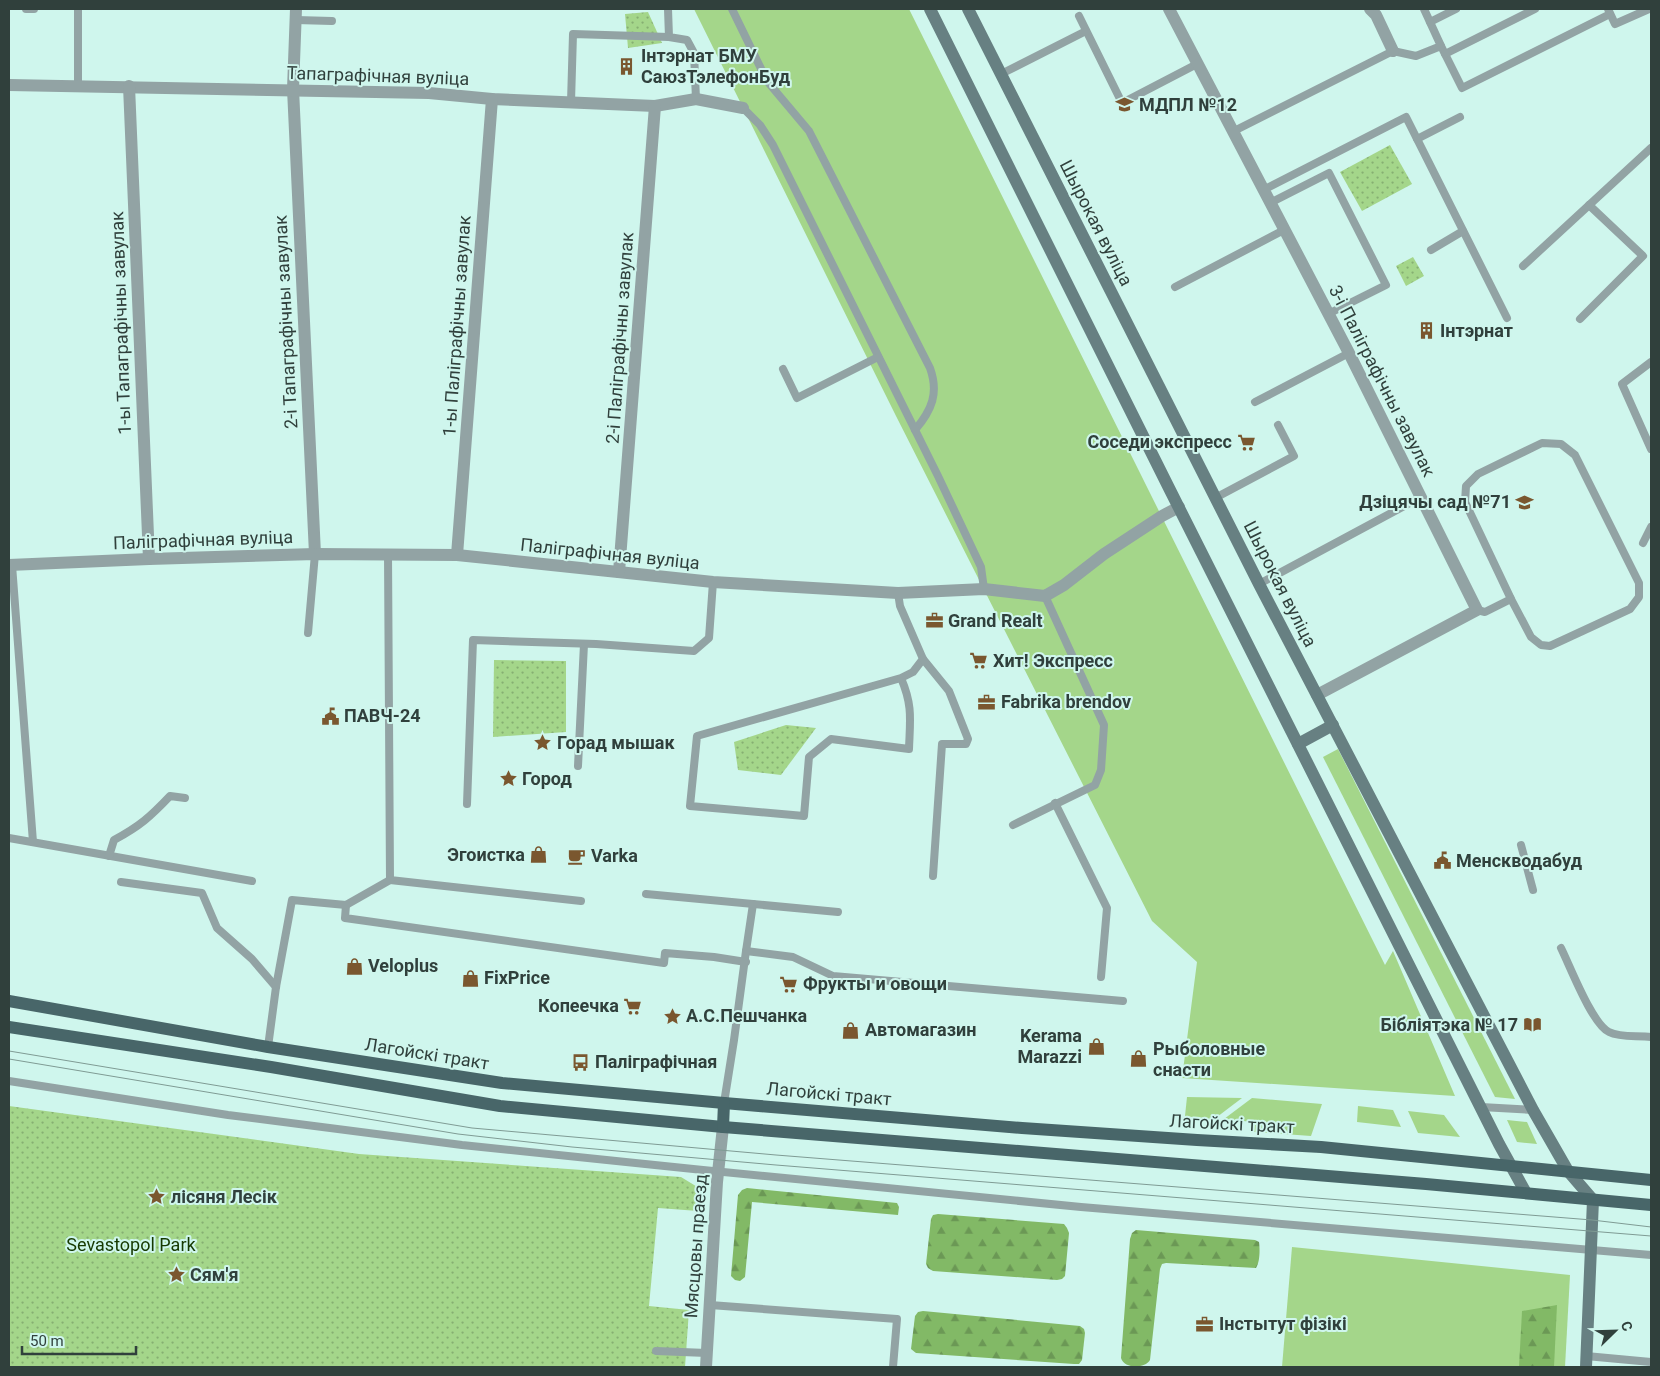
<svg xmlns="http://www.w3.org/2000/svg" width="1660" height="1376" viewBox="0 0 1660 1376" font-family="Roboto,sans-serif">
<style>
.green{fill:#a4d68a}
.forest{fill:url(#forest-firs)}
.park{fill:url(#park-dots)}
.lines{fill:none;stroke-linecap:round;stroke-linejoin:round}
.lane{stroke:#92a3a4;stroke-width:8}
.street{stroke:#92a3a4;stroke-width:12}
.secondary{stroke:#678082;stroke-width:12}
.primary{stroke:#486669;stroke-width:12}
.tram{stroke:#7f9b94;stroke-width:1}
.labels{text-anchor:middle;stroke-width:4;stroke-linejoin:round;paint-order:stroke}
.poi-label{font-size:18px;font-weight:bold;fill:#30403c;stroke:#cff6ed;text-anchor:start}
.street-label{font-size:18px;fill:#30403c;stroke:#cff6ed}
.park-label{font-size:18px;fill:#163900;stroke:#cff6ed}
</style>
<defs>
<pattern id="forest-firs" width="22" height="20" patternUnits="userSpaceOnUse" patternTransform="scale(1.25)"><rect width="22" height="20" fill="#82b966"/><path d="M5 1l3.5 6h-7zM16 11l3.5 6h-7z" fill="#6b9855"/></pattern>
<pattern id="park-dots" width="8" height="8" patternUnits="userSpaceOnUse" patternTransform="scale(1.25)"><rect width="8" height="8" fill="#a4d68a"/><path d="M2 2h.1M6 6h.1" fill="none" stroke="#86af72" stroke-width="1.8" stroke-linecap="round"/></pattern>
</defs>
<rect width="100%" height="100%" fill="#cff6ed"/>
<!-- green -->
<g class="green">
<polygon points="694,9 909,9 1385,965 1393,951 1455,1096 1182,1078 1197,962 1152,921 896,416"/>
<polygon points="1338,749 1515,1099 1495,1097 1323,757"/>
<polygon points="1187,1097 1242,1098 1213,1120 1185,1116"/>
<polygon points="1252,1098 1322,1104 1311,1136 1254,1132 1253,1122 1224,1119"/>
<polygon points="1358,1106 1393,1110 1401,1127 1357,1122"/>
<polygon points="1408,1111 1444,1115 1460,1137 1418,1133"/>
<polygon points="1507,1120 1527,1122 1537,1144 1517,1142"/>
<polygon points="1292,1247 1570,1275 1565,1367 1282,1367"/>
</g>
<!-- forest -->
<g class="forest">
<polygon points="747,1188 897,1203 899,1207 898,1215 752,1202 745,1277 740,1281 735,1280 731,1276 738,1195 742,1190"/>
<polygon points="938,1214 1064,1224 1067,1228 1069,1233 1065,1276 1062,1279 1057,1280 933,1271 928,1268 926,1264 931,1219 933,1215"/>
<path d="M1136,1230L1255,1240L1259,1242C1260,1249 1260,1262 1256,1268L1166,1263L1162,1264L1160,1269L1150,1360C1145,1369 1124,1369 1121,1358L1130,1239L1132,1233Z"/>
<polygon points="1557,1305 1554,1367 1519,1367 1522,1311"/>
<polygon points="923,1311 1080,1326 1084,1329 1085,1333 1082,1360 1079,1364 1074,1364 916,1353 911,1349 915,1316 918,1312"/>
</g>
<!-- park -->
<g class="park">
<polygon points="648,12 662,43 628,48 625,14"/>
<polygon points="1390,145 1412,184 1362,211 1340,172"/>
<polygon points="1413,257 1424,276 1406,286 1396,266"/>
<polygon points="494,660 566,661 566,732 493,737"/>
<polygon points="786,725 816,728 781,775 738,770 734,742"/>
<polygon points="9,1106 359,1154 681,1177 699,1188 698,1211 658,1208 649,1306 689,1310 685,1367 9,1367"/>
</g>
<g class="lines">
<!-- lane -->
<g class="lane">
<polyline points="26,9 34,9"/>
<polyline points="668,9 669,37 687,40 694,53 696,99"/>
<path d="M732,9L767,81L809,131L930,368C939,393 932,410 915,430"/>
<polyline points="1608,9 1615,24 1649,9"/>
<polyline points="1079,16 1122,103 1197,64"/>
<polyline points="296,20 332,21"/>
<polyline points="1430,22 1456,9"/>
<polyline points="1441,46 1462,88 1610,14"/>
<polyline points="1445,54 1535,9"/>
<polyline points="1001,74 1086,31"/>
<polyline points="78,86 78,9"/>
<polyline points="571,102 573,34 669,37"/>
<polyline points="743,108 760,125 773,145 938,476 981,567 984,589"/>
<polyline points="1232,132 1393,51 1416,56 1441,46 1424,9"/>
<polyline points="1417,139 1460,117"/>
<polyline points="1263,190 1406,117 1507,318"/>
<polyline points="1270,203 1329,173 1386,285 1328,314"/>
<polyline points="1431,250 1463,231"/>
<polyline points="1523,266 1651,148"/>
<polyline points="1175,287 1284,230"/>
<polyline points="1580,319 1643,256 1589,205"/>
<polyline points="1651,362 1622,384 1651,449"/>
<polyline points="783,369 797,398 878,357"/>
<polyline points="1255,402 1349,353"/>
<polygon points="1542,443 1561,444 1575,455 1639,583 1639,597 1630,609 1550,646 1541,645 1531,637 1511,599 1465,502 1466,486 1478,474"/>
<polyline points="1217,497 1294,456 1278,425"/>
<polyline points="1643,543 1651,527"/>
<polyline points="388,554 390,880 581,901"/>
<polyline points="12,565 33,842"/>
<polyline points="1259,584 1421,497"/>
<path d="M898,593L900,606L923,659L913,672L901,678C913,706 910,720 909,749L831,739L809,757L804,816L690,806L697,736L901,678"/>
<polyline points="1477,610 1485,612 1511,599"/>
<polyline points="308,633 315,554"/>
<polyline points="923,659 949,691 968,739 966,744 942,744 933,876"/>
<polyline points="578,766 584,644"/>
<polyline points="1055,803 1107,908 1101,977"/>
<polyline points="467,804 473,640 596,644 694,651 709,638 713,582"/>
<polyline points="1013,825 1095,785 1101,770 1104,725 1045,596"/>
<polyline points="9,838 252,881"/>
<polyline points="1521,845 1533,890"/>
<path d="M109,856L114,840C140,826 150,817 170,796L185,798"/>
<polyline points="121,882 202,893 217,928 252,959 276,987"/>
<polyline points="646,894 838,912"/>
<polyline points="346,905 345,918 664,963 665,953 714,957 746,962"/>
<path d="M1561,948C1570,966 1592,1024 1609,1032C1621,1038 1638,1035 1651,1037"/>
<polyline points="746,951 753,904"/>
<polyline points="268,1047 276,987 292,900 346,905 390,880"/>
<polyline points="9,1081 228,1115 462,1145 703,1170 1081,1207 1651,1255"/>
<polyline points="724,1103 734,1040 746,951 793,957 833,976 1123,1001"/>
<polyline points="1481,1107 1533,1110"/>
<polyline points="710,1305 897,1319 893,1367"/>
<polyline points="656,1351 707,1353"/>
<polyline points="1586,1356 1651,1362"/>
</g>
<!-- street -->
<g class="street">
<polyline points="296,9 293,89 315,554"/>
<polyline points="1169,9 1349,353 1477,610 1317,695"/>
<polyline points="1370,9 1376,15 1393,51"/>
<polyline points="9,85 429,93 492,99 655,106 696,99 743,108"/>
<polyline points="129,86 149,559"/>
<polyline points="457,555 492,99"/>
<polyline points="9,565 149,559 315,554 457,555 713,582 898,593 984,589 1045,596 1064,585 1104,554 1162,516 1179,507"/>
<polyline points="619,572 655,106"/>
<polyline points="706,1367 717,1182 723,1127"/>
</g>
<!-- secondary -->
<g class="secondary">
<polyline points="930,9 1169,488 1499,1144 1526,1193"/>
<polyline points="968,9 1259,584 1533,1110 1568,1171 1593,1200 1586,1367"/>
<polyline points="1298,744 1333,725"/>
</g>
<!-- primary -->
<g class="primary">
<polyline points="9,1001 268,1047 502,1083 724,1103 1022,1128 1197,1140 1321,1147 1651,1180"/>
<polyline points="9,1027 271,1067 500,1106 723,1127 1426,1184 1651,1205"/>
<polyline points="723,1127 724,1103"/>
</g>
<!-- tram -->
<g class="tram">
<polyline points="9,1051 472,1128 776,1155 1592,1220 1651,1227"/>
<polyline points="9,1059 458,1134 572,1147 776,1165 1651,1236"/>
</g>
</g>
<!-- icons -->
<defs>
<symbol id="building-bare" viewBox="-9 -9 18 18"><path d="M-4-6H4V6H1V3H-1V6H-4ZM-2.5-4.3h1.7v1.8h-1.7ZM.8-4.3h1.7v1.8H.8ZM-2.5-1h1.7V.8h-1.7ZM.8-1h1.7V.8H.8Z" fill="#7a572f" stroke="#cff6ed" stroke-width="2.5" paint-order="stroke"/></symbol>
<symbol id="university-bare" viewBox="-9 -9 18 18"><path d="M0-5L7-2L0 1L-7-2ZM-4 1L0 2.5L4 1V4Q0 6-4 4Z" fill="#7a572f" stroke="#cff6ed" stroke-width="2.5" paint-order="stroke"/></symbol>
<symbol id="supermarket-bare" viewBox="-9 -9 18 18"><path d="M-6-5.5h2.5l.6 2H6L4.5 2H-2.5L-4.4-4H-6ZM-1.5 3.2a1.3 1.3 0 1 0 .1 0ZM3 3.2a1.3 1.3 0 1 0 .1 0Z" fill="#7a572f" stroke="#cff6ed" stroke-width="2.5" paint-order="stroke"/></symbol>
<symbol id="school-bare" viewBox="-9 -9 18 18"><path d="M0-5L7-2L0 1L-7-2ZM-4 1L0 2.5L4 1V4Q0 6-4 4Z" fill="#7a572f" stroke="#cff6ed" stroke-width="2.5" paint-order="stroke"/></symbol>
<symbol id="office-bare" viewBox="-9 -9 18 18"><path d="M-6-3h4V-5.5h4V-3h4V5H-6ZM-1-4.5V-3h2v-1.5ZM-6 0V1H6V0Z" fill="#7a572f" stroke="#cff6ed" stroke-width="2.5" paint-order="stroke"/></symbol>
<symbol id="civic-bare" viewBox="-9 -9 18 18"><path d="M-.6-6.5H3V-4.5H.6V-3L4-1V1h2V6H-6V1h2V-1L-.6-3ZM-1.2 2.5V6h2.4V2.5Z" fill="#7a572f" stroke="#cff6ed" stroke-width="2.5" paint-order="stroke"/></symbol>
<symbol id="sight-bare" viewBox="-9 -9 18 18"><path d="M0-6L1.8-2.2L6-1.7L2.9 1.2L3.7 5.4L0 3.3L-3.7 5.4L-2.9 1.2L-6-1.7L-1.8-2.2Z" fill="#7a572f" stroke="#cff6ed" stroke-width="2.5" paint-order="stroke"/></symbol>
<symbol id="shop-bare" viewBox="-9 -9 18 18"><path d="M-5-2.5h2.3a2.7 3.5 0 0 1 5.4 0H5L5.5 6h-11ZM-1.5-2.5h3a1.5 2.3 0 0 0-3 0Z" fill="#7a572f" stroke="#cff6ed" stroke-width="2.5" paint-order="stroke"/></symbol>
<symbol id="cafe-bare" viewBox="-9 -9 18 18"><path d="M-5.5-4.5H6V0H3Q3 3.5 0 3.5H-2.5Q-5.5 3.5-5.5 0ZM3-3.2v2h1.7v-2ZM-6 4.5H4V6H-6Z" fill="#7a572f" stroke="#cff6ed" stroke-width="2.5" paint-order="stroke"/></symbol>
<symbol id="library-bare" viewBox="-9 -9 18 18"><path d="M-6-4Q-3-5.5-.7-3.5V5Q-3 3-6 4ZM6-4Q3-5.5 .7-3.5V5Q3 3 6 4Z" fill="#7a572f" stroke="#cff6ed" stroke-width="2.5" paint-order="stroke"/></symbol>
<symbol id="bus-bare" viewBox="-9 -9 18 18"><path d="M-5-6H5V4H4V6H2V4H-2V6H-4V4H-5ZM-3.5-4V0h7V-4ZM-3.5 1.2v1.5H-2V1.2ZM2 1.2v1.5H3.5V1.2Z" fill="#7a572f" stroke="#cff6ed" stroke-width="2.5" paint-order="stroke"/></symbol>
</defs>
<g fill-rule="evenodd">
<use href="#building-bare" x="614" y="54" width="25" height="25"/>
<use href="#university-bare" x="1112" y="92" width="25" height="25"/>
<use href="#building-bare" x="1414" y="318" width="25" height="25"/>
<use href="#supermarket-bare" x="1234" y="430" width="25" height="25"/>
<use href="#school-bare" x="1512" y="490" width="25" height="25"/>
<use href="#office-bare" x="922" y="608" width="25" height="25"/>
<use href="#supermarket-bare" x="966" y="648" width="25" height="25"/>
<use href="#office-bare" x="974" y="690" width="25" height="25"/>
<use href="#civic-bare" x="318" y="704" width="25" height="25"/>
<use href="#sight-bare" x="530" y="730" width="25" height="25"/>
<use href="#sight-bare" x="496" y="766" width="25" height="25"/>
<use href="#shop-bare" x="526" y="842" width="25" height="25"/>
<use href="#cafe-bare" x="564" y="844" width="25" height="25"/>
<use href="#civic-bare" x="1430" y="848" width="25" height="25"/>
<use href="#shop-bare" x="342" y="954" width="25" height="25"/>
<use href="#shop-bare" x="458" y="966" width="25" height="25"/>
<use href="#supermarket-bare" x="776" y="972" width="25" height="25"/>
<use href="#supermarket-bare" x="620" y="994" width="25" height="25"/>
<use href="#sight-bare" x="660" y="1004" width="25" height="25"/>
<use href="#library-bare" x="1520" y="1012" width="25" height="25"/>
<use href="#shop-bare" x="838" y="1018" width="25" height="25"/>
<use href="#shop-bare" x="1084" y="1034" width="25" height="25"/>
<use href="#shop-bare" x="1126" y="1046" width="25" height="25"/>
<use href="#bus-bare" x="568" y="1050" width="25" height="25"/>
<use href="#sight-bare" x="144" y="1184" width="25" height="25"/>
<use href="#sight-bare" x="164" y="1262" width="25" height="25"/>
<use href="#office-bare" x="1192" y="1312" width="25" height="25"/>
</g>
<g class="labels">
<!-- poi labels -->
<g class="poi-label">
<text x="641" y="62">Інтэрнат БМУ<tspan x="641" dy="21">СаюзТэлефонБуд</tspan></text>
<text x="1139" y="111">МДПЛ №12</text>
<text x="1440" y="337">Інтэрнат</text>
<text x="1232" y="448" text-anchor="end">Соседи экспресс</text>
<text x="1511" y="508" text-anchor="end">Дзіцячы сад №71</text>
<text x="948" y="627">Grand Realt</text>
<text x="993" y="667">Хит! Экспресс</text>
<text x="1001" y="708">Fabrika brendov</text>
<text x="344" y="722">ПАВЧ-24</text>
<text x="557" y="749">Горад мышак</text>
<text x="522" y="785">Город</text>
<text x="525" y="861" text-anchor="end">Эгоистка</text>
<text x="591" y="862">Varka</text>
<text x="1456" y="867">Менскводабуд</text>
<text x="368" y="972">Veloplus</text>
<text x="484" y="984">FixPrice</text>
<text x="803" y="990">Фрукты и овощи</text>
<text x="619" y="1012" text-anchor="end">Копеечка</text>
<text x="686" y="1022">А.С.Пешчанка</text>
<text x="1518" y="1031" text-anchor="end">Бібліятэка № 17</text>
<text x="865" y="1036">Автомагазин</text>
<text x="1082" y="1042" text-anchor="end">Kerama<tspan x="1082" dy="21">Marazzi</tspan></text>
<text x="1153" y="1055">Рыболовные<tspan x="1153" dy="21">снасти</tspan></text>
<text x="595" y="1068">Паліграфічная</text>
<text x="171" y="1203">лісяня Лесік</text>
<text x="190" y="1281">Сям'я</text>
<text x="1219" y="1330">Інстытут фізікі</text>
</g>
<!-- street labels -->
<g class="street-label">
<text transform="translate(378 76) rotate(2)" y="6">Тапаграфічная вуліца</text>
<text transform="translate(1096 223) rotate(63)" y="6">Шырокая вуліца</text>
<text transform="translate(286 322) rotate(-93)" y="6">2-і Тапаграфічны завулак</text>
<text transform="translate(121 323) rotate(-92)" y="6">1-ы Тапаграфічны завулак</text>
<text transform="translate(457 326) rotate(-86)" y="6">1-ы Паліграфічны завулак</text>
<text transform="translate(620 338) rotate(-86)" y="6">2-і Паліграфічны завулак</text>
<text transform="translate(1382 381) rotate(63)" y="6">3-і Паліграфічны завулак</text>
<text transform="translate(203 540) rotate(-2)" y="6">Паліграфічная вуліца</text>
<text transform="translate(610 554) rotate(6)" y="6">Паліграфічная вуліца</text>
<text transform="translate(1280 584) rotate(63)" y="6">Шырокая вуліца</text>
<text transform="translate(427 1054) rotate(9)" y="6">Лагойскі тракт</text>
<text transform="translate(829 1094) rotate(5)" y="6">Лагойскі тракт</text>
<text transform="translate(1232 1124) rotate(3)" y="6">Лагойскі тракт</text>
<text transform="translate(696 1246) rotate(-86)" y="6">Мясцовы праезд</text>
</g>
<!-- park labels -->
<g class="park-label">
<text x="131" y="1251">Sevastopol Park</text>
</g>
</g>
<!-- border -->
<rect width="1660" height="1376" fill="none" stroke="#30403c" stroke-width="20"/>
<!-- north arrow -->
<g transform="translate(1615 1331) rotate(67)" stroke="#cff6ed" stroke-width="4" paint-order="stroke">
<path d="M0-4L9 19L0 12L-9 19Z" fill="#30403c"/>
<text y="-8" font-size="14" font-weight="bold" text-anchor="middle" fill="#30403c">С</text>
</g>
<!-- scale -->
<path d="M22 1346v8h114v-8" fill="none" stroke="#30403c" stroke-width="2.5"/>
<text x="30" y="1346" font-size="15" fill="#30403c" stroke="#cff6ed" stroke-width="4" paint-order="stroke">50 m</text>
</svg>
